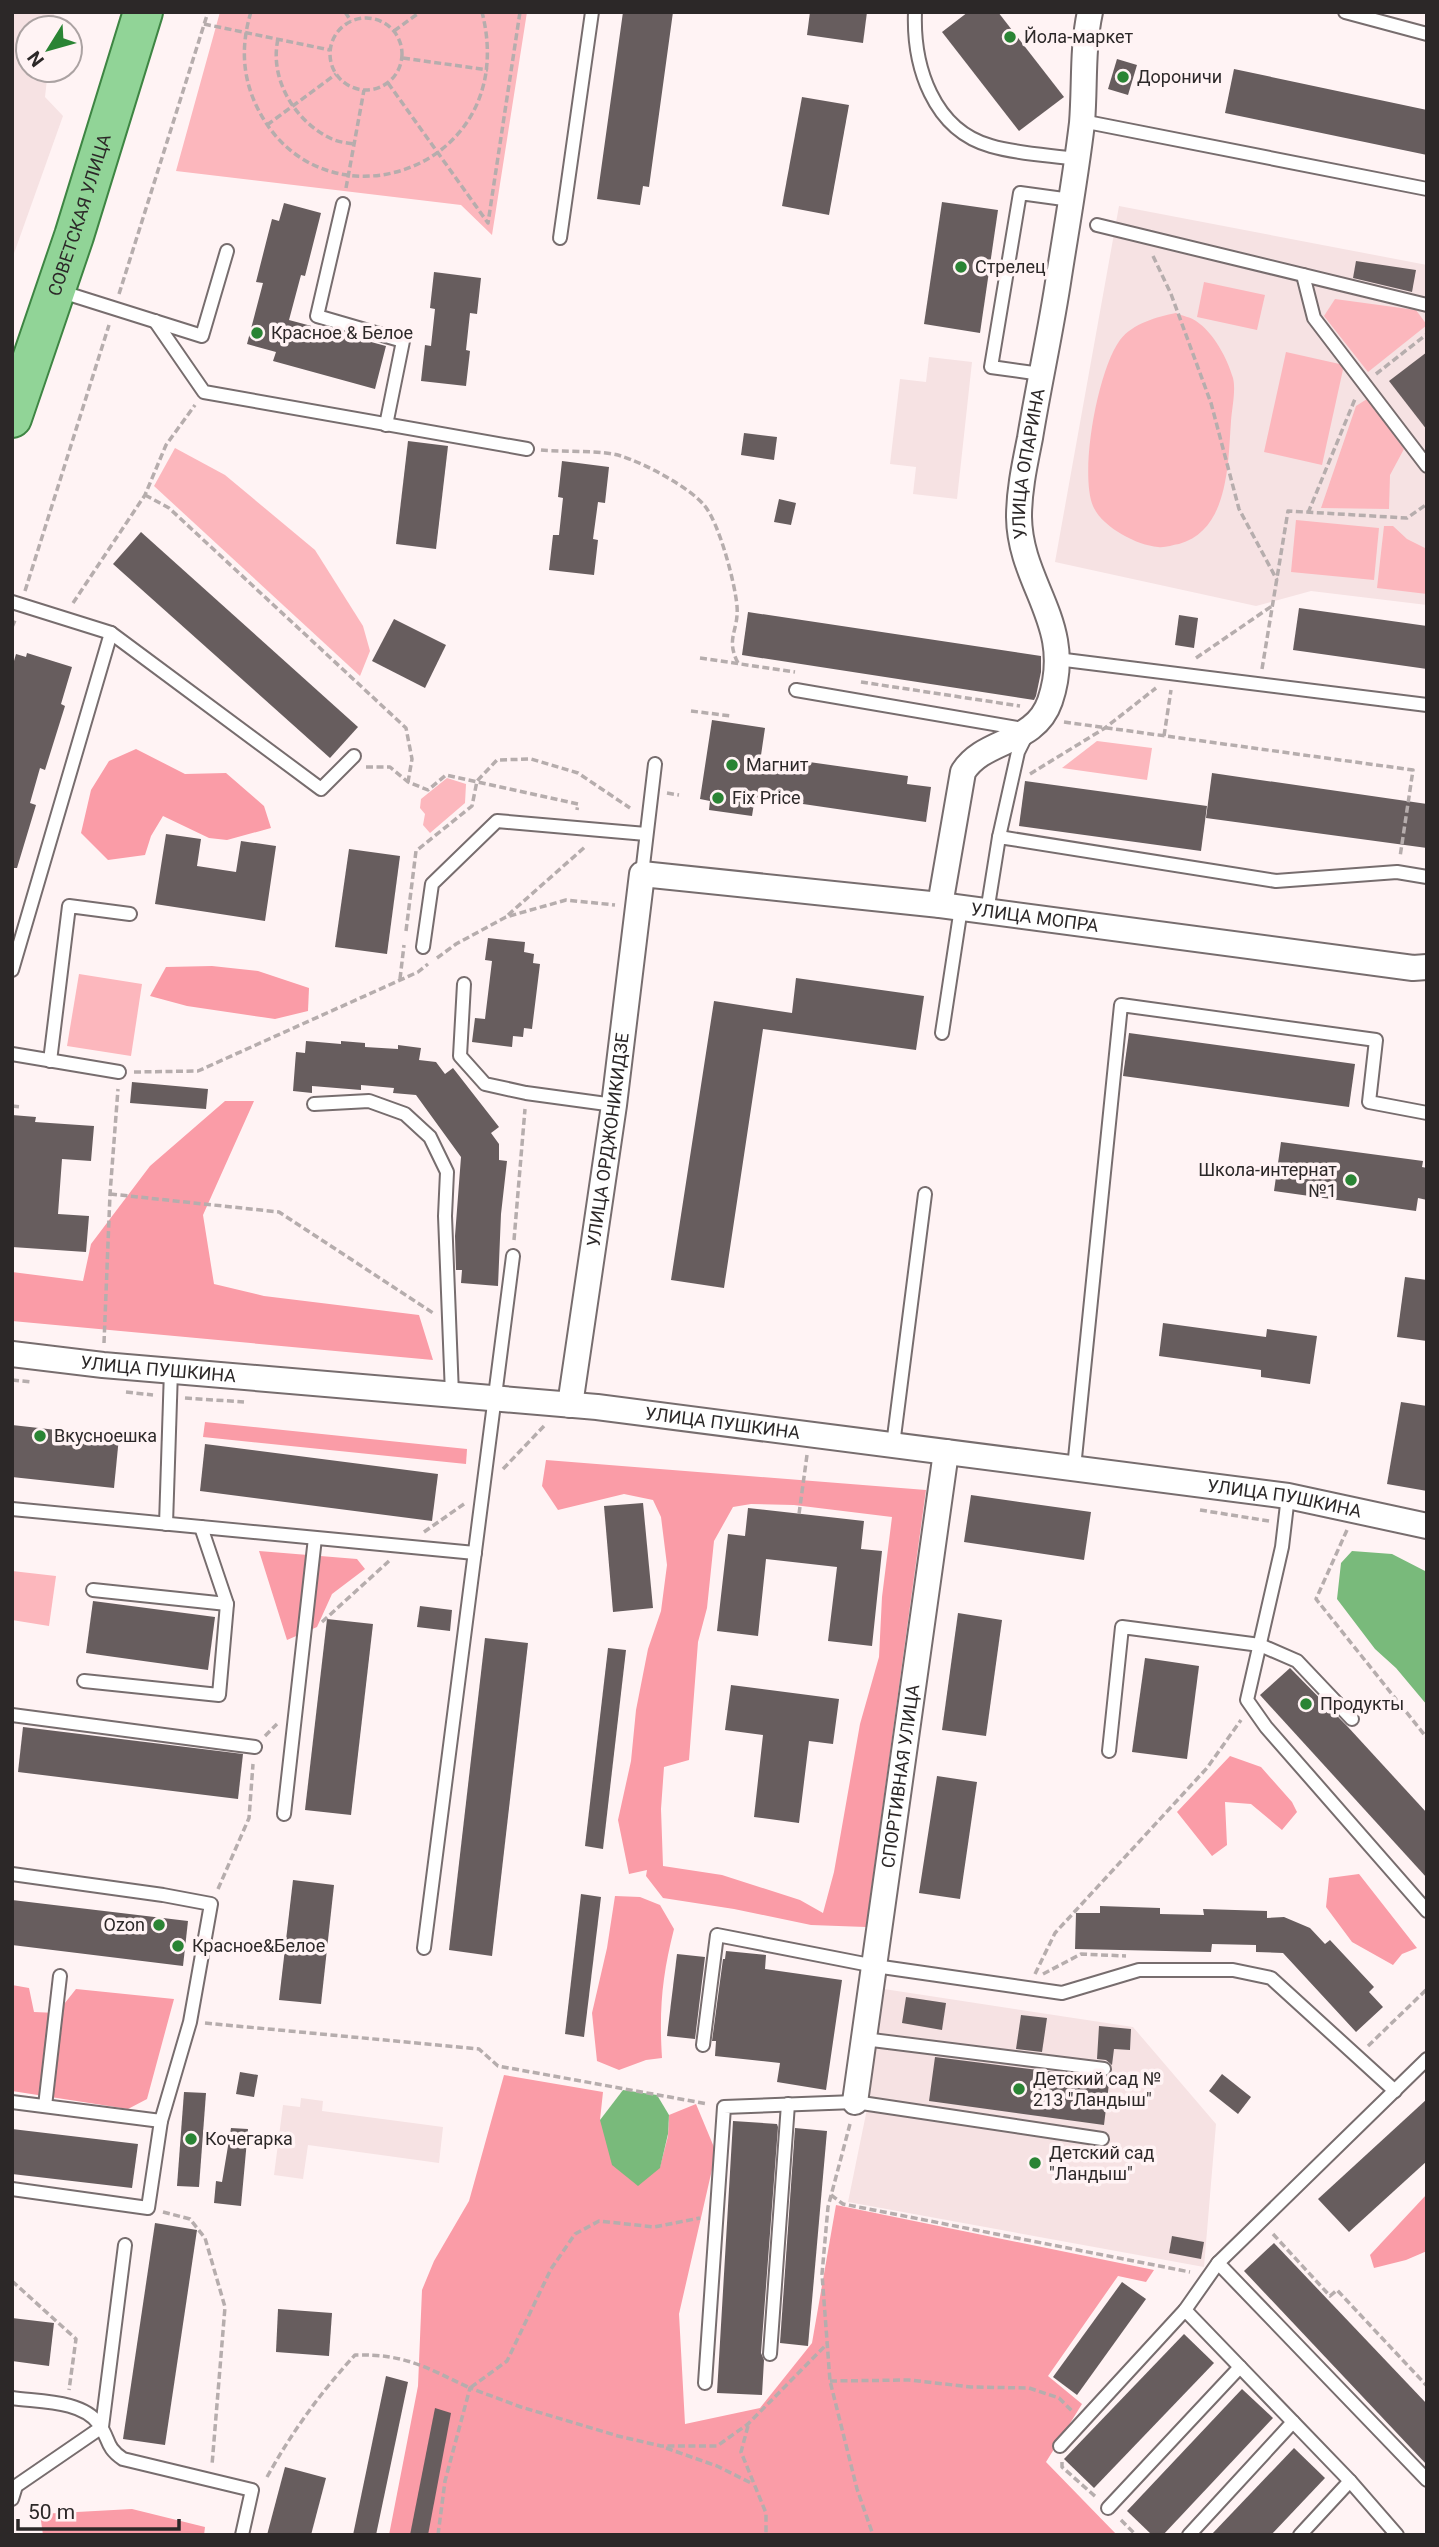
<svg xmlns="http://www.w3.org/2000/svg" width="1439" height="2547" viewBox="0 0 1439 2547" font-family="Roboto,sans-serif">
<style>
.built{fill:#f6e2e3}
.green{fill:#fcb7bd}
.forest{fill:#fa9ca7;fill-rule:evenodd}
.water{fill:#79ba7b}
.building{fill:#675d5e}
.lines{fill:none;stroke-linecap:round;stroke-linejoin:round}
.lane-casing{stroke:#776d6e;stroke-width:16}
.street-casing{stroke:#776d6e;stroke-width:28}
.primary-casing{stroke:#3e8543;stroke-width:42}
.path{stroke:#b6adad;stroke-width:3.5;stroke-dasharray:7 3.5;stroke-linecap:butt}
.lane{stroke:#fff;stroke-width:12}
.street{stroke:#fff;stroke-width:24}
.primary{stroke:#91d497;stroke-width:38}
.poi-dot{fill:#2a8434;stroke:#fff3f4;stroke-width:2.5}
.labels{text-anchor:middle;stroke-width:7;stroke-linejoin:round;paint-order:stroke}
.poi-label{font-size:18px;fill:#2c2828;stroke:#fff3f4;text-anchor:start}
.street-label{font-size:18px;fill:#2c2828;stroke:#fff3f4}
</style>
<rect width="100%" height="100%" fill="#fff3f4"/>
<!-- built -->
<g class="built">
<polygon points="12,12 54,12 53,28 28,28 28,70 48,70 45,97 63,116 12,259"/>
<polygon points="1119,206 1427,265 1427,605 1311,591 1256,606 1055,562"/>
<polygon points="929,357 972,362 957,499 913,494 916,467 890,464 900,379 926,382"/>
<polygon points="884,1989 1133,2027 1216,2124 1204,2267 848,2202 868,2104"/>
<polygon points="301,2098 323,2101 322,2111 443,2127 439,2163 308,2145 303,2179 274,2175 283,2105 300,2107"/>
</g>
<!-- green -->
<g class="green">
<polygon points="220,12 527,12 492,235 461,205 176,171"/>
<polygon points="1204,282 1265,295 1257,330 1197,317"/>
<polygon points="1335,299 1416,310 1427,325 1368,372 1324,316"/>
<path d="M1176,313C1182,316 1191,317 1196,321C1214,333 1227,358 1233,378C1236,390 1232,408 1231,421C1228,463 1229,530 1179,544C1172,545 1165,548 1158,547C1136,545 1102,527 1093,506C1079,472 1098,369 1120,340C1133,323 1157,317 1176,313Z"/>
<polygon points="1286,352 1344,365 1322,465 1264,452"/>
<polygon points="1367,399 1404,449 1390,475 1389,509 1321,508 1356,406"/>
<polygon points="175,448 225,475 315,550 363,626 370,651 360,676 154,486"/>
<polygon points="1296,520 1379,528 1374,580 1291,572"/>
<polygon points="1384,526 1393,526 1407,539 1427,549 1427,594 1377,588"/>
<polygon points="1097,741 1152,748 1147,780 1062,768"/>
<polygon points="447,778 466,784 465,803 430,833 423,825 425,814 420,808 421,799"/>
<polygon points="79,974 142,984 131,1056 67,1046"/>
<polygon points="12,1571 56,1576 49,1626 12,1620"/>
</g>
<!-- forest -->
<g class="forest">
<polygon points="136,749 185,774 226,773 264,806 271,828 227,840 209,838 163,816 151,836 145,855 108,860 81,833 91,790 109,761"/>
<polygon points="212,966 258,971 309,988 308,1011 275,1019 187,1006 150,996 166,967"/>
<polygon points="225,1101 254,1101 203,1215 214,1284 264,1296 419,1315 433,1360 12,1321 12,1272 83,1281 91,1244 150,1166"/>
<polygon points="205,1422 467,1449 466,1464 203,1437"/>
<path d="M546,1460L926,1490L866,1927L811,1925L734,1909L663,1898L646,1876L647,1870L629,1874L618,1820L631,1761L636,1710L648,1649L661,1611L667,1565L661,1517L653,1500L624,1494L558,1510L542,1486ZM751,1504L794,1505L892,1517L882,1597L879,1657L860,1724L834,1872L823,1913L800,1900L722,1875L663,1866L661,1809L664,1767L689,1760L698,1642L707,1608L714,1541L733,1507Z"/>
<polygon points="259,1551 357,1559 365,1569 332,1594 317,1627 287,1640"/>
<polygon points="1230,1756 1261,1767 1292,1802 1297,1812 1282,1830 1251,1804 1225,1802 1227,1845 1212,1856 1177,1812"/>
<polygon points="1359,1874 1417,1948 1402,1954 1393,1965 1352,1942 1326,1907 1329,1878"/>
<path d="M615,1896L640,1897L660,1905L674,1929C662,1976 659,2010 662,2058L646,2060L619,2070L597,2061L592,2013L607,1948Z"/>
<polygon points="12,1985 29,1988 34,2012 57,2013 76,1989 174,1999 147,2099 128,2109 12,2091"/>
<polygon points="504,2075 603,2092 600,2120 660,2167 668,2136 669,2115 696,2104 716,2152 679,2314 685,2424 760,2408 812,2343 836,2205 1154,2270 1146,2282 1118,2276 1048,2376 1082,2404 1046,2462 1117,2535 389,2535 418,2386 422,2290 434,2261 469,2201"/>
<polygon points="1427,2194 1427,2251 1406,2260 1374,2268 1370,2255"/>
<polygon points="132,2509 205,2527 204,2535 43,2535 40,2514"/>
</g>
<!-- water -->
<g class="water">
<polygon points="1352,1551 1392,1554 1427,1572 1427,1705 1396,1668 1375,1649 1337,1599 1341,1563"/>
<polygon points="623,2090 657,2095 669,2115 668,2134 660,2168 638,2186 612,2165 600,2120"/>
</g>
<!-- building -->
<g class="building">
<polygon points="623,12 673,12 649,187 643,186 640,205 597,199"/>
<polygon points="810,12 867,12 863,43 807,35"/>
<polygon points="968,12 998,12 1064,97 1019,131 942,32"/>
<polygon points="1117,59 1137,65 1128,95 1108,89"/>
<polygon points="1234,69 1427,110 1427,155 1225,113"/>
<polygon points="802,97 849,105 829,215 782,206"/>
<polygon points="942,202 998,210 980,333 924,324"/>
<polygon points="284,203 321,213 305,276 301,275 289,320 386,346 375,389 273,361 276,352 247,344 263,283 256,282 272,219 279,221"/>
<polygon points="1356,261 1416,270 1412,292 1353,278"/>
<polygon points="434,272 481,278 477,314 470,313 466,350 470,351 466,386 421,381 425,345 431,346 435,309 430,308"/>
<polygon points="1427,352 1427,430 1389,381"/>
<polygon points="744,433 777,437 774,460 741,455"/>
<polygon points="408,441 448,446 436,549 396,544"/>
<polygon points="562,461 609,467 605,503 598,502 593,539 598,540 594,575 549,570 553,535 559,535 563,498 558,497"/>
<polygon points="779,499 796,503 791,525 774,522"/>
<polygon points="141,532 358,727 330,758 113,564"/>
<polygon points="1299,608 1427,626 1427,669 1293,650"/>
<polygon points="748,612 1041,656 1041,672 1036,696 1034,700 742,655"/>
<polygon points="1179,615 1198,618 1194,648 1175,645"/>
<polygon points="394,619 446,645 425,688 372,661"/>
<polygon points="27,653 72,667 61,704 65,706 45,770 40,768 30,803 36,805 17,868 12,868 12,668 16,654 26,657"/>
<polygon points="712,720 765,728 760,762 794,767 795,760 908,776 907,784 931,787 926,822 755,797 752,816 709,810 710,801 700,799"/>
<polygon points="1212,773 1427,804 1427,848 1206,818"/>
<polygon points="1025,781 1207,806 1201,851 1019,826"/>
<polygon points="166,834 201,839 197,866 236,872 241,841 276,846 265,921 155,904"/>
<polygon points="349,849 400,856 387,954 335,947"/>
<polygon points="488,938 525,942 524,952 534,954 533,963 540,964 532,1029 524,1028 523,1037 513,1036 512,1047 472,1042 475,1018 485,1019 492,961 485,960"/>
<polygon points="796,978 924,996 916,1050 763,1029 724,1288 671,1280 714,1001 792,1013"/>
<polygon points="1129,1033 1355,1064 1349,1107 1123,1076"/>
<polygon points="306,1041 341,1044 341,1041 365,1043 365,1047 398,1049 398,1045 421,1048 419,1060 436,1062 445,1074 453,1068 499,1127 491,1133 499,1144 499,1160 507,1161 501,1214 498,1286 461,1283 462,1270 456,1270 455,1236 461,1157 416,1095 393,1093 394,1088 361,1085 361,1090 312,1086 312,1093 293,1091 296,1052 305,1053"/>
<polygon points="132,1082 208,1089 206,1109 130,1103"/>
<polygon points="12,1115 36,1117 35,1122 94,1126 91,1161 62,1159 58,1214 89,1216 86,1252 12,1247"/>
<polygon points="1281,1142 1423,1161 1422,1167 1427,1168 1427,1200 1418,1198 1416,1211 1274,1191"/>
<polygon points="1405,1277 1427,1280 1427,1341 1397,1337"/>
<polygon points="1163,1323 1266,1337 1267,1329 1317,1336 1310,1384 1261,1377 1261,1370 1159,1356"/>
<polygon points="1401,1402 1427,1406 1427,1491 1387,1484"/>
<polygon points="12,1425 119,1437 114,1488 12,1477"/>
<polygon points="205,1444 438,1474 432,1521 200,1491"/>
<polygon points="971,1495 1091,1512 1084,1560 964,1542"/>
<polygon points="643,1503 653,1608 613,1612 604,1506"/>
<polygon points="748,1508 864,1521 861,1549 882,1551 872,1646 828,1641 837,1567 766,1559 758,1636 717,1631 728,1534 745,1536"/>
<polygon points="93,1601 215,1617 208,1670 86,1653"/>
<polygon points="420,1606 452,1610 450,1631 417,1627"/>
<polygon points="958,1613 1002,1620 986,1736 942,1730"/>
<polygon points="327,1619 373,1624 351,1815 305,1810"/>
<polygon points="485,1638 528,1643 492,1956 449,1950"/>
<polygon points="608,1648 626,1650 603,1849 585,1846"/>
<polygon points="1145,1658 1199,1666 1187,1759 1132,1752"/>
<polygon points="1290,1668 1348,1727 1427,1813 1427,1878 1260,1695"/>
<polygon points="731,1685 839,1699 833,1744 809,1741 799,1823 754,1817 763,1735 725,1730"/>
<polygon points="23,1727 243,1754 238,1799 18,1772"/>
<polygon points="937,1776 977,1782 960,1899 919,1893"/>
<polygon points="293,1880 334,1885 321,2004 279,2000"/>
<polygon points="581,1894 601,1897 584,2037 565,2034"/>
<polygon points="12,1900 188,1921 183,1966 12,1945"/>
<polygon points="1100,1906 1160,1908 1160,1914 1204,1915 1203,1909 1267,1911 1267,1918 1284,1917 1310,1928 1325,1944 1330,1940 1374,1987 1369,1992 1383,2007 1356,2032 1283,1953 1256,1952 1256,1945 1212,1944 1211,1952 1075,1949 1076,1913 1100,1913"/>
<polygon points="726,1951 766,1955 765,1969 842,1980 826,2090 777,2082 780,2063 715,2056 716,2041 712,2041 723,1959 725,1959"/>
<polygon points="677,1954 705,1957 695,2039 667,2036"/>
<polygon points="906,1997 946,2003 942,2030 902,2023"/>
<polygon points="1021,2015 1047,2018 1042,2052 1016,2049"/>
<polygon points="1099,2026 1131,2029 1130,2050 1114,2049 1112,2065 1106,2060 1097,2059"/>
<polygon points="935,2057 1103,2078 1110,2075 1104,2125 929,2101"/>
<polygon points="240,2072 258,2075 254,2097 236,2094"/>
<polygon points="1222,2074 1251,2097 1238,2114 1209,2091"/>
<polygon points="184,2092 206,2093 199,2187 177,2186"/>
<polygon points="1427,2099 1427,2161 1349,2232 1318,2199"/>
<polygon points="733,2121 777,2124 778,2127 761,2353 764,2360 762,2395 717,2393"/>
<polygon points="231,2128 248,2129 241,2206 214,2203 216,2181 222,2182"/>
<polygon points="795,2128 827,2131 808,2346 780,2343"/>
<polygon points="12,2129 138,2144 132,2188 12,2174"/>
<polygon points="155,2223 197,2230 165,2445 123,2439"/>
<polygon points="1172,2236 1204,2242 1201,2259 1169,2253"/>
<polygon points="1274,2243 1427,2404 1427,2465 1244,2271"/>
<polygon points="1122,2282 1146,2299 1077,2395 1053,2377"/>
<polygon points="278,2309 332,2313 329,2356 276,2352"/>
<polygon points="12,2318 54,2323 49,2366 12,2361"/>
<polygon points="1184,2334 1214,2363 1094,2488 1064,2459"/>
<polygon points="386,2376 408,2382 376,2535 353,2535"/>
<polygon points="1242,2389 1273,2418 1163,2535 1152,2535 1127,2511"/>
<polygon points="435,2408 451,2413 428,2535 410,2535"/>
<polygon points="1294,2448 1325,2478 1271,2535 1211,2535"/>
<polygon points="285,2467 326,2478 311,2535 267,2535"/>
</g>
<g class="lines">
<defs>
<g id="lane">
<path d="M915,12C913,66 933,130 991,146C1018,154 1049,155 1077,159"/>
<polyline points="1345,12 1427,34"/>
<polyline points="1082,121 1427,189"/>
<polyline points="343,204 317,316 403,341 386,425"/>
<polyline points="1097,225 1427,305"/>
<polyline points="560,238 592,12"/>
<polyline points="1303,275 1314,318 1427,466"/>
<polyline points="59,291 202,336 227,251"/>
<polyline points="155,321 204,392 527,449"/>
<polyline points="1041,374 991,367 1020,193 1071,200"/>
<polyline points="12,602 111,633 321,789 354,756"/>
<polyline points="1057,659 1427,705"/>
<polyline points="796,690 1029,730 1018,752 999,837"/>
<polyline points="642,874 655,764"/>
<polyline points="987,912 999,837 1276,881 1397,872 1427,877"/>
<polyline points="423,947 432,884 497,821 646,834"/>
<polyline points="12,970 111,633"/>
<polyline points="464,984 460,1056 485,1084 526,1093 614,1105"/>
<polyline points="942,1033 961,908"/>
<polyline points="12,1054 119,1072"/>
<polyline points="50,1061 69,906 130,914"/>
<polyline points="314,1104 369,1101 405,1114 430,1137 447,1172 445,1216 452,1394"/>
<polyline points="893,1445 925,1194"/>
<polyline points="1074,1468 1121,1005 1376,1040 1369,1102 1427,1113"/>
<polyline points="1288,1496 1282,1547 1247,1700 1266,1727 1427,1911"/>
<polyline points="12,1509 475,1553"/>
<polyline points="166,1524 171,1370"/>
<polyline points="93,1590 227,1604"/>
<polyline points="84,1681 219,1695 227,1604 201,1527"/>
<polyline points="12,1715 255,1747"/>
<polyline points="1109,1751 1122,1627 1260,1645 1297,1661 1352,1719"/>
<polyline points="284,1814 315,1538"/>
<polyline points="12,1874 163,1895 211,1904 190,2022 161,2121 12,2102"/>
<polyline points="424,1948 513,1256"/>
<polyline points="864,2039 1104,2069"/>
<polyline points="703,2045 717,1935 875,1966 1062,1993 1139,1970 1233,1970 1271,1978 1395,2091"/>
<polyline points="1427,2059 1218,2263 1427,2480"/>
<polyline points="45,2106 60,1976"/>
<polyline points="12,2189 148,2208 161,2121"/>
<polyline points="1185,2310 1218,2263"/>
<polyline points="770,2354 788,2104"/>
<polyline points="705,2383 724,2107 855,2102 1102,2139"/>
<path d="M12,2398C39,2402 82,2400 99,2424C110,2439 105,2447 123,2459L252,2490L242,2535"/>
<polyline points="1060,2446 1185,2310 1350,2481"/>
<polyline points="12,2499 16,2486 102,2427 125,2245"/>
<polyline points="1108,2508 1240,2367"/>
<polyline points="1189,2535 1293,2422"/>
<polyline points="1300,2535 1350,2481 1397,2535"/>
</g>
<g id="street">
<path id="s1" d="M940,905L963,772C984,738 1035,745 1050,701C1076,624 1020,586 1019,517C1019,490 1025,463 1030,438C1039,383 1051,330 1059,276C1067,225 1076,174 1082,123C1085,86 1082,49 1090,12"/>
<path id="s2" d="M12,1354L103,1365L597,1407L1288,1496L1427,1526"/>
<path id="s3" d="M570,1405L614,1105L642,874L940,905L1413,968L1427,967"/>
<path id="s4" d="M855,2102L946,1452"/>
</g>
<g id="primary">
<path id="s5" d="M12,418L74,236L143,12"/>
</g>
</defs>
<!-- lane casing -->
<use href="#lane" class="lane-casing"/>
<!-- street casing -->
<use href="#street" class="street-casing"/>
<!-- primary casing -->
<use href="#primary" class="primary-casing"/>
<!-- path -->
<g class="path">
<path d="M251,12C241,44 242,75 256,105C318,238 523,172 482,12"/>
<polyline points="345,12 351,21"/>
<circle cx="366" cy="54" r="36"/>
<polyline points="204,24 330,50"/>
<polyline points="394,31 420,12"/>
<path d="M278,39C269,79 295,122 332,139C339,142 347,143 354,144"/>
<polyline points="403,58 488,70"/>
<polyline points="388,83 488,223 520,12"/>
<polyline points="267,125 336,74"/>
<polyline points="346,188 364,90"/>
<polyline points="1153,256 1171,294 1211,403 1239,509 1277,580"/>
<polyline points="119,294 208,12"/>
<polyline points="1376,374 1427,334"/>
<path d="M541,450C562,452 603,450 621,456C644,463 689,487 704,505C719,522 735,583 737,606C739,631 725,638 738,663"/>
<polyline points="145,495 169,508 406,728 412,759 408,782"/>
<polyline points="1308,513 1355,399"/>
<polyline points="25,591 109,325"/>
<polyline points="73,603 145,495 166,445 195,405"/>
<polyline points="12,627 16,618"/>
<polyline points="700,658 795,672"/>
<polyline points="1196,658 1272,606"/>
<polyline points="1262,669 1288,511 1407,518 1427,504"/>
<polyline points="861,682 1020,706"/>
<polyline points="691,711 731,716"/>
<polyline points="1064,722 1413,770 1400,857"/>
<polyline points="1164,736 1171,690"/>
<polyline points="366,767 390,767 408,782 428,790 446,775 578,804 577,810"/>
<polyline points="1030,774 1105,728 1156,688"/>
<polyline points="667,793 679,795"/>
<polyline points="508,915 586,846"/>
<polyline points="406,931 416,851 472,806 477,781 497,760 531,759 578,773 630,808"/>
<polyline points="437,958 456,944 506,917 566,900 615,905"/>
<polyline points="400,979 404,945"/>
<polyline points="134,1072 198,1071 418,972 428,964"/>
<polyline points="12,1106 22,1107"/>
<polyline points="110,1194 279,1212 433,1313"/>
<polyline points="514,1240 525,1109"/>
<polyline points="104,1343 110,1194 118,1089"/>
<polyline points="12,1380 31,1382"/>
<polyline points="126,1392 153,1395"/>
<polyline points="185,1398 244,1402"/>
<polyline points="503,1469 544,1426"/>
<polyline points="1200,1510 1269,1521"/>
<polyline points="799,1514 807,1455"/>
<polyline points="1347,1530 1316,1599 1427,1738"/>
<polyline points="424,1532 464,1504"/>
<polyline points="322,1622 389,1561"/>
<polyline points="265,1736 277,1724"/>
<polyline points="218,1889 249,1818 253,1764"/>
<polyline points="1035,1974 1055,1933 1207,1768 1241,1720"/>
<polyline points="1043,1974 1081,1954 1126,1956"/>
<polyline points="205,2023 479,2049 498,2066 708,2104"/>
<polyline points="1368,2046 1427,1989"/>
<polyline points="850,2124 828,2207 822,2274 830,2381 857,2489 873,2535"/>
<polyline points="831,2195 843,2204 1190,2272"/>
<polyline points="163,2212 190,2219 205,2238 225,2307 212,2465"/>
<polyline points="1273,2234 1330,2296 1337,2290 1427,2386"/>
<polyline points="12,2281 76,2339 69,2390"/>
<polyline points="830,2381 909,2380 971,2387 1029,2388 1059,2398 1072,2411"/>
<polyline points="748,2426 741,2452 766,2513 766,2535"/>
<polyline points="666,2448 717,2466 753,2484"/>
<polyline points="1062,2462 1062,2467 1097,2498"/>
<path d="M267,2477C292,2432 320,2393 355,2355C406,2354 425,2367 470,2388L507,2361L551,2269L575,2234L599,2221L654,2227L700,2218"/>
<polyline points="1121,2520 1136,2535"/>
<polyline points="438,2535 445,2481 470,2388 521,2407 618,2436 661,2446 717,2446 748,2424 827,2344"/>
</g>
<!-- lane -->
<use href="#lane" class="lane"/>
<!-- street -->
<use href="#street" class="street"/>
<!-- primary -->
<use href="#primary" class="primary"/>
</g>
<!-- markers -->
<g class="poi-dot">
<circle cx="1010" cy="37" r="7"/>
<circle cx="1123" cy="77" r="7"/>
<circle cx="961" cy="267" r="7"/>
<circle cx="257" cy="333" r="7"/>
<circle cx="732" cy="765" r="7"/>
<circle cx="718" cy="798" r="7"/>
<circle cx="1351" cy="1180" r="7"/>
<circle cx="40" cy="1436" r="7"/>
<circle cx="1306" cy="1704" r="7"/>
<circle cx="159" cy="1925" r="7"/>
<circle cx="178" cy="1946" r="7"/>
<circle cx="1019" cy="2089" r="7"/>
<circle cx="191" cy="2139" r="7"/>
<circle cx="1035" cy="2163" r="7"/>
</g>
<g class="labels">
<!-- poi labels -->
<g class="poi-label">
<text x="1024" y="43">Йола-маркет</text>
<text x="1137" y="83">Дороничи</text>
<text x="975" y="273">Стрелец</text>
<text x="271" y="339">Красное &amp; Белое</text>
<text x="746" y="771">Магнит</text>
<text x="732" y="804">Fix Price</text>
<text x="1337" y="1176" text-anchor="end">Школа-интернат<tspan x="1337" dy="21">№1</tspan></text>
<text x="54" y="1442">Вкусноешка</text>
<text x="1320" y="1710">Продукты</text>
<text x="145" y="1931" text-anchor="end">Ozon</text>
<text x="192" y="1952">Красное&amp;Белое</text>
<text x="1033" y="2085">Детский сад №<tspan x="1033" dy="21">213 "Ландыш"</tspan></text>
<text x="205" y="2145">Кочегарка</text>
<text x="1049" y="2159">Детский сад<tspan x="1049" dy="21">"Ландыш"</tspan></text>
</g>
<!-- street labels -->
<g class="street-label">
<text dy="6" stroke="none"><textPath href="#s5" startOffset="214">СОВЕТСКАЯ УЛИЦА</textPath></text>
<text dy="6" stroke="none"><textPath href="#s1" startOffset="495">УЛИЦА ОПАРИНА</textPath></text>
<text dy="6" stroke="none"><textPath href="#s3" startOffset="931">УЛИЦА МОПРА</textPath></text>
<text dy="6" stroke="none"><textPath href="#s3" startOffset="268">УЛИЦА ОРДЖОНИКИДЗЕ</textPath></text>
<text dy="6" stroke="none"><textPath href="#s2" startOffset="147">УЛИЦА ПУШКИНА</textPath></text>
<text dy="6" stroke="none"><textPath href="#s2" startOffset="714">УЛИЦА ПУШКИНА</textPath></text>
<text dy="6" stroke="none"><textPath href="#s2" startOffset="1281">УЛИЦА ПУШКИНА</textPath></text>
<text dy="6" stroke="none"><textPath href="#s4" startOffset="329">СПОРТИВНАЯ УЛИЦА</textPath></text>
</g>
</g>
<!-- border -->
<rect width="1439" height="2547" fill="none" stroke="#2c2828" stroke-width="28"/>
<!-- north arrow -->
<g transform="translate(49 49) rotate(233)"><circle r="33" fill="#fff3f4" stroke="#aba2a2" stroke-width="2"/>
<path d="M0-5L12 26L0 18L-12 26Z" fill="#2a8434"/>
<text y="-10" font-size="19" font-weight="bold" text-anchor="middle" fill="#2c2828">N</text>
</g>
<!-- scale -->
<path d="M18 2519v10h161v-10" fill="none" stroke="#2c2828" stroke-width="3.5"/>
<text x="28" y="2519" font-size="21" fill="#2c2828" stroke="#fff3f4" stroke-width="5" paint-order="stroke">50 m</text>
</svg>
